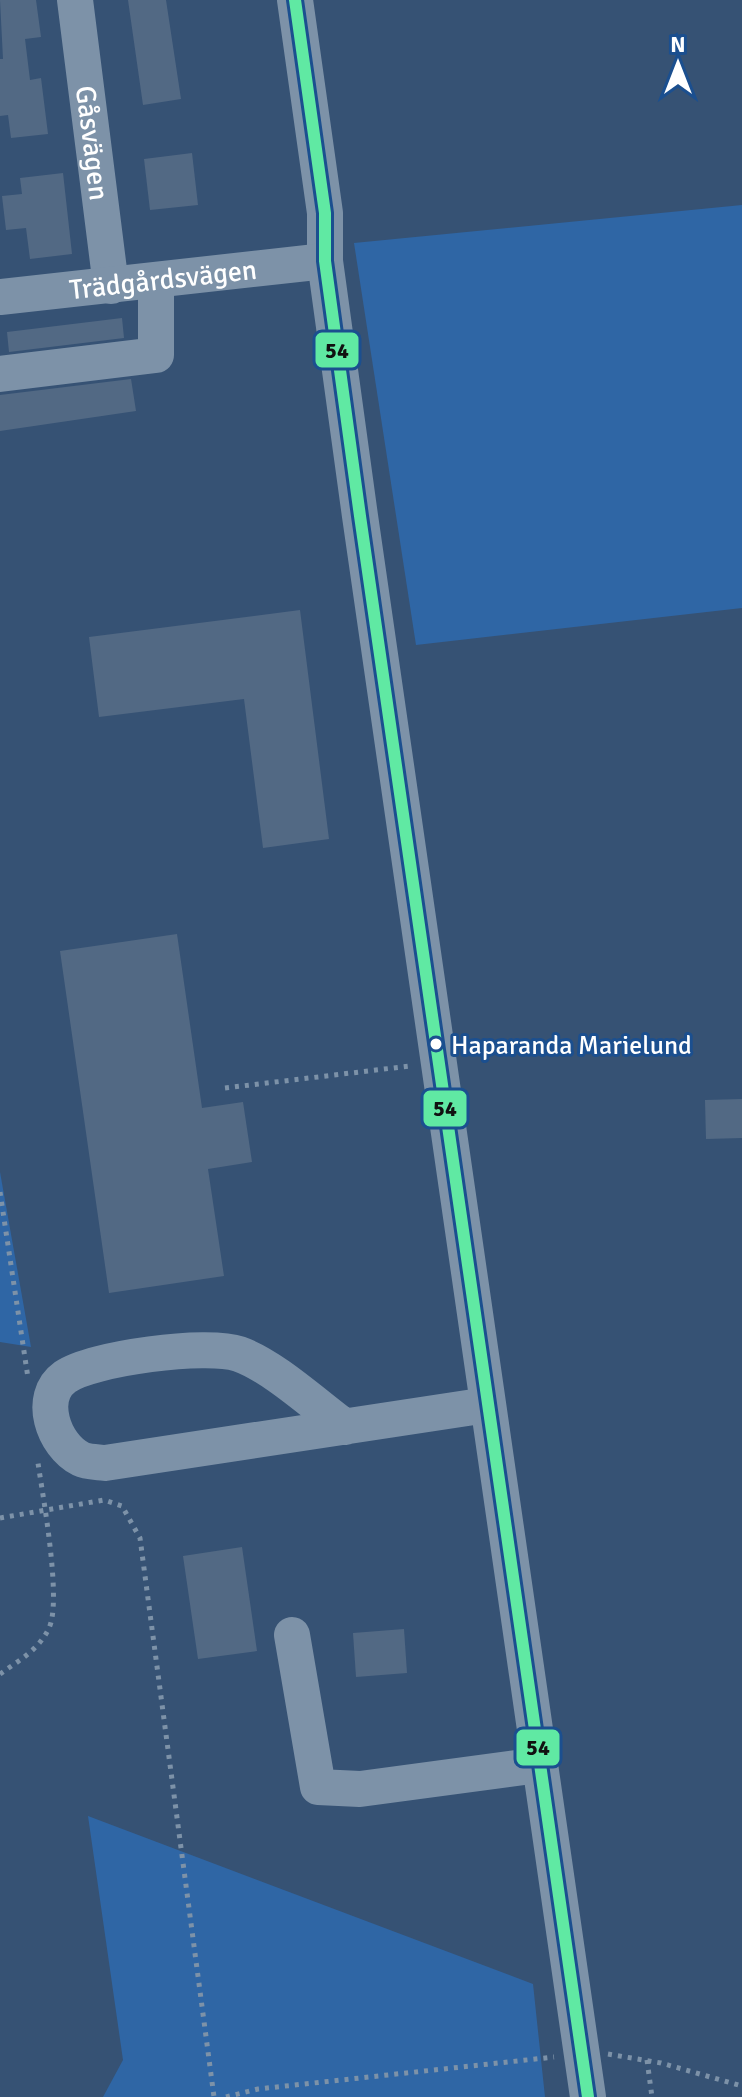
<svg xmlns="http://www.w3.org/2000/svg" width="742" height="2097" viewBox="0 0 742 2097" font-family="Signika,sans-serif">
<style>
.green{fill:#2f66a5}
.building{fill:#526984}
.lines{fill:none;stroke-linecap:round;stroke-linejoin:round}
.path{stroke:#7d92a8;stroke-width:5;stroke-dasharray:4 6;stroke-linecap:butt}
.minor{stroke:#7d92a8;stroke-width:36}
.bus-1-casing{stroke:#1b4f8f;stroke-width:18}
.bus-1{stroke:#60e9a3;stroke-width:12}
.bus-dot{fill:#fff;stroke:#1b4f8f;stroke-width:3}
.labels{text-anchor:middle;stroke-width:6;stroke-linejoin:round;paint-order:stroke}
.bus-label{font-size:26px;fill:#fff;stroke:#1b4f8f;text-anchor:start}
.street-label{font-size:28px;fill:#fff;stroke:#1b4f8f}
.line-badge{stroke:#1b4f8f;stroke-width:3}
.pale-badge-label{font-size:22px;text-anchor:middle;font-weight:bold;fill:#111}
</style>
<rect width="100%" height="100%" fill="#365274"/>
<!-- green -->
<g class="green">
<polygon points="742,205 742,608 416,645 354,243"/>
<polygon points="0,1172 31,1347 0,1342"/>
<polygon points="88,1816 533,1984 545,2097 103,2097 123,2060"/>
</g>
<!-- building -->
<g class="building">
<polygon points="0,0 36,0 41,37 25,39 30,80 41,78 48,134 11,138 8,115 0,116 0,59 3,59"/>
<polygon points="128,0 166,0 181,99 143,105"/>
<polygon points="192,153 198,205 150,210 144,159"/>
<polygon points="63,173 72,254 30,259 26,228 6,230 2,196 22,194 20,178"/>
<polygon points="122,318 124,338 9,352 7,332"/>
<polygon points="131,379 136,411 0,431 0,395"/>
<polygon points="300,610 329,839 263,848 244,699 99,717 89,637"/>
<polygon points="177,934 202,1108 243,1102 252,1162 208,1169 224,1276 109,1293 60,951"/>
<polygon points="742,1099 742,1138 706,1139 705,1100"/>
<polygon points="242,1547 257,1651 198,1659 183,1556"/>
<polygon points="404,1629 407,1673 356,1677 353,1633"/>
</g>
<g class="lines">
<!-- path -->
<g class="path">
<polyline points="225,1088 410,1066"/>
<polyline points="0,1192 28,1378"/>
<polyline points="0,1518 104,1500 122,1506 140,1538 214,2097"/>
<path d="M0,1674C18,1661 39,1650 49,1628C62,1601 43,1497 38,1463"/>
<polyline points="608,2054 661,2063 742,2086"/>
<polyline points="647,2060 652,2097"/>
<polyline points="226,2097 258,2089 554,2057"/>
</g>
<!-- minor -->
<g class="minor">
<path id="s1" d="M75,0L111,286"/>
<polyline points="295,0 325,213 325,261 360,516 588,2097"/>
<path id="s2" d="M0,297L325,261"/>
<polyline points="0,374 156,355 156,282"/>
<path d="M345,1427C315,1405 273,1366 239,1354C207,1343 92,1358 65,1377C37,1397 53,1445 81,1459C87,1462 97,1462 105,1463L487,1405"/>
<polyline points="292,1635 318,1787 360,1789 539,1765"/>
</g>
<defs>
<polyline id="bus-1" points="295,0 325,213 325,261 360,516 588,2097"/>
</defs>
<!-- bus-1 casing -->
<use href="#bus-1" class="bus-1-casing"/>
<!-- bus-1 -->
<use href="#bus-1" class="bus-1"/>
</g>
<!-- markers -->
<circle class="bus-dot" cx="436" cy="1044" r="7"/>
<g class="labels">
<!-- bus labels -->
<g class="bus-label">
<text x="451" y="1054">Haparanda Marielund</text>
</g>
<!-- street labels -->
<g class="street-label">
<text dy="10" stroke="none"><textPath href="#s1" startOffset="144">Gåsvägen</textPath></text>
<text dy="10" stroke="none"><textPath href="#s2" startOffset="164">Trädgårdsvägen</textPath></text>
</g>
</g>
<g class="line-badge">
<rect x="314" y="331" width="46" height="38" rx="8" fill="#60e9a3"/>
<rect x="422" y="1089" width="46" height="39" rx="8" fill="#60e9a3"/>
<rect x="515" y="1728" width="46" height="39" rx="8" fill="#60e9a3"/>
</g>
<g class="pale-badge-label">
<text x="337" y="358">54</text>
<text x="445" y="1116">54</text>
<text x="538" y="1755">54</text>
</g>
<!-- north arrow -->
<g transform="translate(678 64)" stroke="#1b4f8f" stroke-width="6" paint-order="stroke">
<path d="M0-6L14 30L0 20L-14 30Z" fill="#ffffff"/>
<text y="-12" font-size="22" font-weight="bold" text-anchor="middle" fill="#ffffff">N</text>
</g>
</svg>
